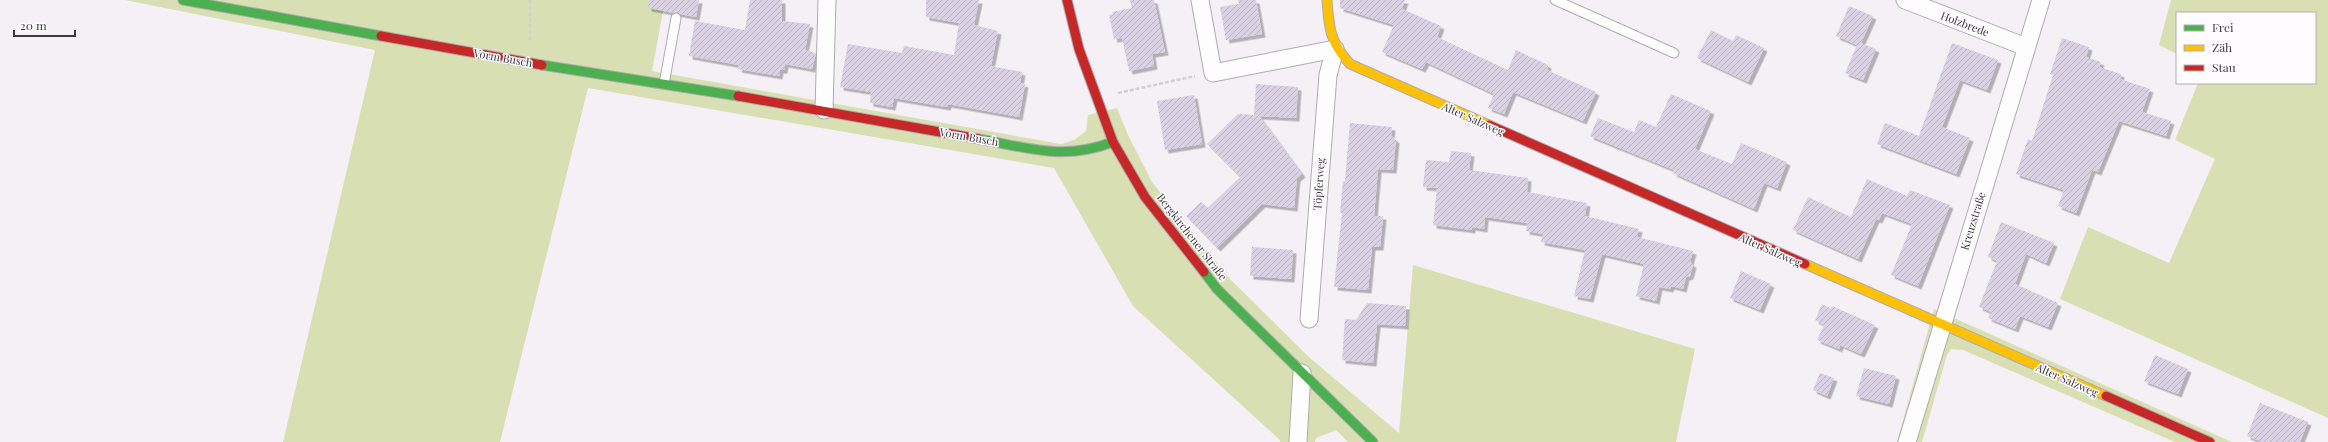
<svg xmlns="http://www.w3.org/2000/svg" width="2328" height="442" viewBox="0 0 2328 442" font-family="'Playfair Display',serif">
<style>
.grass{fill:#d8e0b3}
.building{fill:url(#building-hatch);filter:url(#shadow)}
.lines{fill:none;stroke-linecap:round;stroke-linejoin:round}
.lane-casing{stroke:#afabb0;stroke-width:11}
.street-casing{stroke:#afabb0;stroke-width:19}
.fast-casing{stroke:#afabb0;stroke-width:11}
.slow-casing{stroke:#afabb0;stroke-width:11}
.jam-casing{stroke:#afabb0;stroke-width:11}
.path{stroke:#d2d0d3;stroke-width:2.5;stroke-dasharray:4 2;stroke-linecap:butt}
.lane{stroke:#fefdfe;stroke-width:9}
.street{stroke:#fefdfe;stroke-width:17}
.fast{stroke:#4caf50;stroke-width:9}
.slow{stroke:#ffc107;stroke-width:9}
.jam{stroke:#c62828;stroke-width:9}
.labels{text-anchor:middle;stroke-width:3;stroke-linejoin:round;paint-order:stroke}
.street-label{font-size:11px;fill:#3d393f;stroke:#fefcff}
</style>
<defs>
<pattern id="building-hatch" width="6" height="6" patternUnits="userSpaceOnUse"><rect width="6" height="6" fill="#dad1e3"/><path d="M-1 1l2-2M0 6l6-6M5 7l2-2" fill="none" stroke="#bcb4c4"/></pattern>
<filter id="shadow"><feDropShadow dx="3.5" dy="3.5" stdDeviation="0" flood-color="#0004"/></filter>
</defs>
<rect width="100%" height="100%" fill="#f5eff6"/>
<!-- grass -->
<g class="grass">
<polygon points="125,0 665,0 652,71 1061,144 1074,140 1086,131 1088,115 1117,108 1128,135 1152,182 1230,279 1310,358 1399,433 1413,265 1695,349 1676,442 1348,442 1336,430 1316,438 1315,442 1280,442 1280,440 1133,306 1054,168 588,88 500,442 283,442 375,50"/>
<polygon points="2171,0 2328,0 2328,418 2060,299 2088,227 2169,263 2215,159 2175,140 2198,83 2315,83 2315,13 2177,13 2177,54 2159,45"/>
<polygon points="1934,309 2232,442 2175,442 1963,350 1951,349 1947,355 1922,442 1897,442"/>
</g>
<!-- building -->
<g class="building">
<polygon points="649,0 699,0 696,17 648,8"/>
<polygon points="750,0 782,0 782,21 810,24 805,50 816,53 812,69 785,64 784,70 780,70 779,76 738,69 739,65 689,56 695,21 745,30"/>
<polygon points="926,0 979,0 974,25 998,31 991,66 1022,72 1020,83 1025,84 1019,117 948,104 947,107 894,98 892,107 870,103 871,92 840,87 848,44 902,53 904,46 954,55 959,23 926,17"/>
<polygon points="1130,0 1154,0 1165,52 1152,54 1154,66 1129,71 1122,38 1114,39 1109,15 1113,14 1112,12 1132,8"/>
<polygon points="1238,0 1256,0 1262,34 1226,40 1220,7 1239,4"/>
<polygon points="1340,0 1405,0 1402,9 1441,26 1437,37 1508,70 1516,50 1548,65 1547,70 1596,92 1583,121 1513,92 1504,114 1488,108 1494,94 1426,62 1422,69 1382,52 1394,25 1340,8"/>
<polygon points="1849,6 1873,16 1861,43 1876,49 1863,80 1845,73 1857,45 1836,36"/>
<polygon points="1711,30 1733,41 1736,35 1764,48 1748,82 1697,58"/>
<polygon points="2062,38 2089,47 2086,57 2101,62 2099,67 2121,74 2120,79 2150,89 2142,112 2171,121 2166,136 2119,121 2098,172 2092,170 2076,213 2058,206 2064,190 2016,174 2028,139 2032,141 2053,75 2050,74"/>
<polygon points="1952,43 1998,60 1987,90 1960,80 1942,127 1970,138 1956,174 1877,144 1885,123 1919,136"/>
<polygon points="1256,84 1298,87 1296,118 1259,116 1302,174 1297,178 1294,208 1262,204 1217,248 1186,216 1201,202 1208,208 1240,177 1207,144 1238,114 1254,115"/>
<polygon points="1671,94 1711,111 1695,149 1732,164 1741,143 1787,162 1777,188 1764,183 1754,209 1673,173 1674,170 1590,136 1598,118 1634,132 1639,120 1656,127"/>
<polygon points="1194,95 1202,144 1165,150 1157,101"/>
<polygon points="1350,123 1392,127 1391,136 1396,140 1393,170 1378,169 1374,216 1383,216 1380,247 1372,247 1368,290 1334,287 1342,213 1340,213 1343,181 1345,181"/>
<polygon points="1451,151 1471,153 1469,170 1528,178 1527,192 1587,203 1585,216 1639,229 1637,237 1693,251 1690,262 1693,265 1690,276 1686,277 1683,289 1671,286 1670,289 1659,287 1656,301 1636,296 1644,264 1602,254 1590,299 1574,296 1585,250 1541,242 1543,234 1526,231 1527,223 1485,217 1484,229 1472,227 1472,230 1433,225 1437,188 1423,187 1426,160 1449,162"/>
<polygon points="1867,179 1907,196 1910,190 1950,205 1918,286 1891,275 1912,224 1882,213 1879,220 1876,219 1858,259 1793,230 1808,197 1851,217"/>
<polygon points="2001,222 2054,243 2046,263 2026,254 2015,284 2058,303 2048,327 2020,316 2015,329 1988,318 1991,312 1979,307 1997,261 1988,257"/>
<polygon points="1252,247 1293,250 1291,279 1250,276"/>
<polygon points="1741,271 1771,284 1760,310 1730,298"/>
<polygon points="1367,303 1406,306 1405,326 1377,324 1373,363 1342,360 1345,319 1356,320"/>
<polygon points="1822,304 1831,309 1832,306 1875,325 1861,354 1840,345 1839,349 1817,340 1824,325 1815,320"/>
<polygon points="2155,355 2188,369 2178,394 2144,381"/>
<polygon points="1864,368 1896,376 1889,404 1856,396"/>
<polygon points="1820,373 1834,378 1827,396 1813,390"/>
<polygon points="2260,403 2308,422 2300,442 2262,442 2247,436"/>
</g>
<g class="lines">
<defs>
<g id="lane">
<polyline points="1555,0 1674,53"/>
<polyline points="664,84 676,18"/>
</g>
<g id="street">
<polyline points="1200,0 1213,73 1335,49 1328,75 1309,319"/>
<polyline points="1905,0 2026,47"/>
<polyline points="824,110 827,0"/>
<polyline points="1298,442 1302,373"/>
<polyline points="1907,442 2041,0"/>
</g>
<g id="fast">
<polyline points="183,0 381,36"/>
<polyline points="542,65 738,96"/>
<path d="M979,139C1030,148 1062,161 1113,142"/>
<polyline points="1204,272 1217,289 1373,442"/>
</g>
<g id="slow">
<path d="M1327,0C1329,29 1330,42 1350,64L1489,125"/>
<polyline points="1805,264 2106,396"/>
</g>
<g id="jam">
<polyline points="1067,0 1079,49 1113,142 1145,197 1204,272"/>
<polyline points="381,36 542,65"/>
<polyline points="738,96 979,139"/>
<polyline points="1489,125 1805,264"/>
<polyline points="2106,396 2210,442"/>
</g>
</defs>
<!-- lane casing -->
<use href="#lane" class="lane-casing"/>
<!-- street casing -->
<use href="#street" class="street-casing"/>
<!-- fast casing -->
<use href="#fast" class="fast-casing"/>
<!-- slow casing -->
<use href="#slow" class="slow-casing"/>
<!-- jam casing -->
<use href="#jam" class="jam-casing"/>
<!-- path -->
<g class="path">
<polyline points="530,0 530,42"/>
<polyline points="1118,93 1195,76"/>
</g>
<!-- lane -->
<use href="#lane" class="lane"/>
<!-- street -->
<use href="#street" class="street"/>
<!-- fast -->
<use href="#fast" class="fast"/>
<!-- slow -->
<use href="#slow" class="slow"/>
<!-- jam -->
<use href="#jam" class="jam"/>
</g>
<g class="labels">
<!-- street labels -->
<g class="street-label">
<text transform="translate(1965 24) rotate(21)" y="4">Holzbrede</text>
<text transform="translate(503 58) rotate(10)" y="4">Vorm Busch</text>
<text transform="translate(1473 119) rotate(24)" y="4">Alter Salzweg</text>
<text transform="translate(969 137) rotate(10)" y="4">Vorm Busch</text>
<text transform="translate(1319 184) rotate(-86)" y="4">Töpferweg</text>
<text transform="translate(1973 221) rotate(-73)" y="4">Kreuzstraße</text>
<text transform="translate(1192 237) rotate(52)" y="4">Bergkirchener Straße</text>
<text transform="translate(1770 250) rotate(24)" y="4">Alter Salzweg</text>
<text transform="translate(2067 380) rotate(24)" y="4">Alter Salzweg</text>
</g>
</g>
<!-- legend -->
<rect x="2176" y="12" width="140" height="72" fill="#fefcff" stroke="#b1aeb2"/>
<rect x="2184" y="25" width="20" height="6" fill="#4caf50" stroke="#b1aeb2"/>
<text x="2212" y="32" font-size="12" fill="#3d393f">Frei</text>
<rect x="2184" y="45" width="20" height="6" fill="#ffc107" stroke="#b1aeb2"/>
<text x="2212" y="52" font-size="12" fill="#3d393f">Zäh</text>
<rect x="2184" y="65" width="20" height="6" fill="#c62828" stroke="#b1aeb2"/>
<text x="2212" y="72" font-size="12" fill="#3d393f">Stau</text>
<!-- scale -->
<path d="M14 30v6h61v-6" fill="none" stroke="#3d393f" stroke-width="2"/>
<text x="20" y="30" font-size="12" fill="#3d393f" stroke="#fefcff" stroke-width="3" paint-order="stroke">20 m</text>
</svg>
